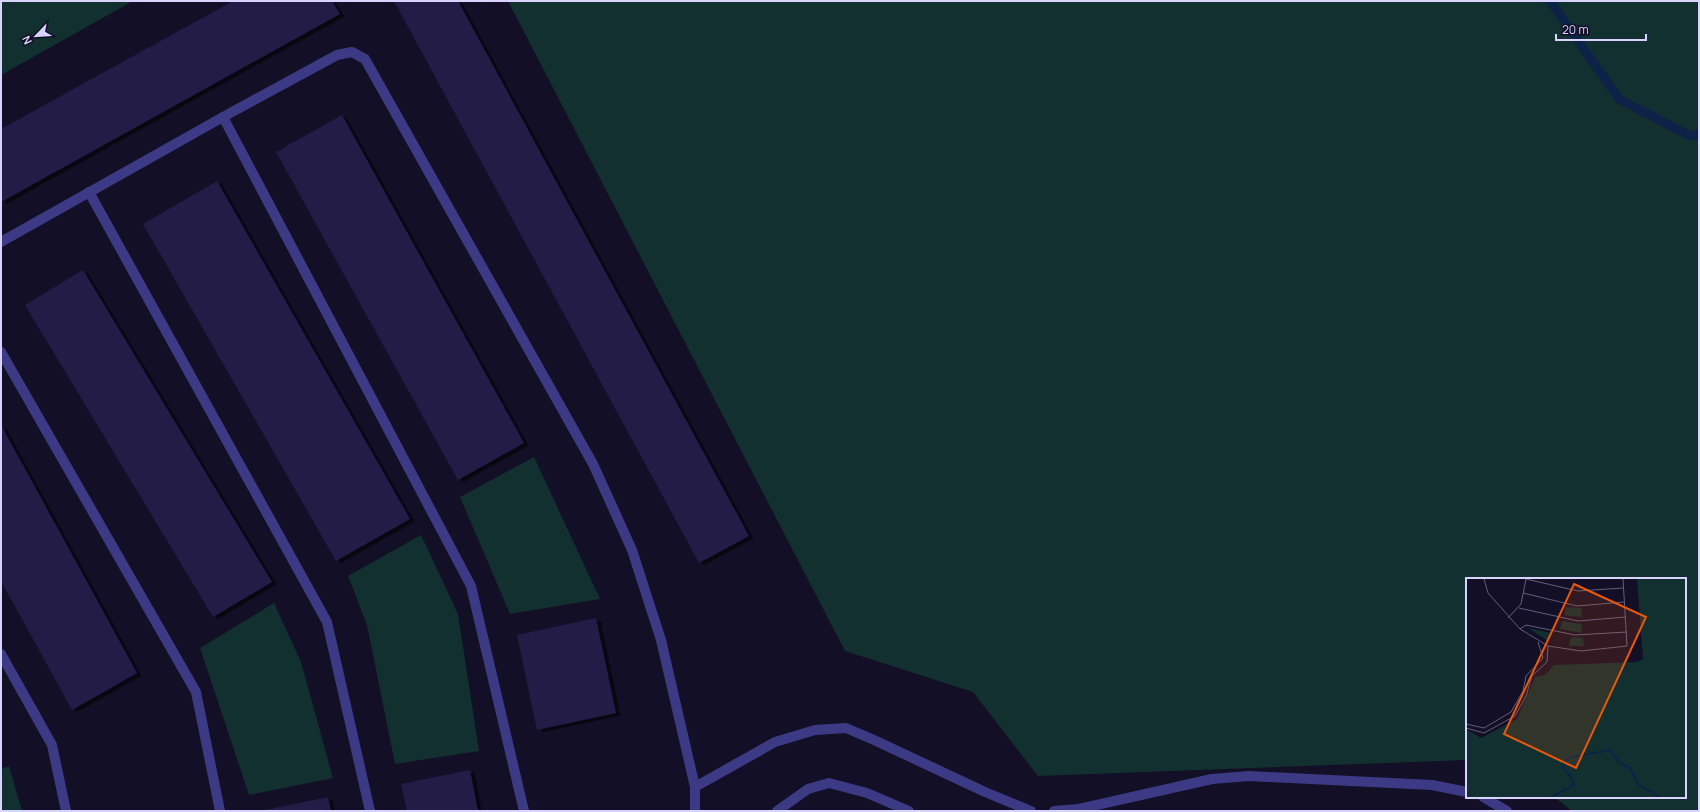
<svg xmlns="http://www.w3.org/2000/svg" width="1700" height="812" viewBox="0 0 1700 812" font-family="Manrope,sans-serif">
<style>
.green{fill:#12302f}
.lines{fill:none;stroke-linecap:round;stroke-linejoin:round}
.stream{stroke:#0c2248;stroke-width:9}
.building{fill:#241b47;filter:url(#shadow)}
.minor{stroke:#3d3a85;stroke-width:10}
.inset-river{fill:none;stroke:#0c2248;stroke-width:2}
.inset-road{fill:none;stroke:#625e7d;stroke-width:1}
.view{fill:#e8590c;fill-opacity:0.15;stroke:#e8590c;stroke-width:2}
.inset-edge{fill:none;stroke:#d9d4ff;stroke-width:2}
</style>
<defs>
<filter id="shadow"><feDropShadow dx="4.5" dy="2.5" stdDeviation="0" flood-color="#0009"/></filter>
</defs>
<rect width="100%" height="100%" fill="#130f26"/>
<!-- green -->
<g class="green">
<polygon points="1,1 133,1 1,75"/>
<polygon points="508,1 1699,1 1699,811 1572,811 1554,797 1685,797 1685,579 1467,579 1467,760 1038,776 973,692 845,651"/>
<polygon points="534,457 600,599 510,614 460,497"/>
<polygon points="421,535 458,614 479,751 395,764 367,625 348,576"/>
<polygon points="274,603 301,662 333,778 249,795 200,648"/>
<polygon points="9,766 22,811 1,811 1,769"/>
</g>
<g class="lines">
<!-- stream -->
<polyline class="stream" points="1550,1 1619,99 1690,136 1699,134"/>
</g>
<!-- building -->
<g class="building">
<polygon points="233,1 332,1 340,14 1,202 1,129"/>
<polygon points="394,1 458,1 749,536 699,563"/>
<polygon points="342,115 524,443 458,480 276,152"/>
<polygon points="217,181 410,519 336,561 143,224"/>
<polygon points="83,270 272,582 213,617 25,305"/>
<polygon points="1,425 137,673 72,710 1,581"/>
<polygon points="596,618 616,713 537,730 517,635"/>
<polygon points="470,770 478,811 407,811 401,784"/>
<polygon points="328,797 331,811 265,811 265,810"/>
</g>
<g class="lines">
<!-- minor -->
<g class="minor">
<polyline points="223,117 471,586 524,811"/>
<polyline points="89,192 327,622 370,811"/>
<polyline points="1,242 223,117 337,55 352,52 365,59 593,464 632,550 661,640 695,787 695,811"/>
<polyline points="1,352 196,692 220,811"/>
<polyline points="1,654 52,745 66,811"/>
<polyline points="695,787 775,742 815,730 846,728 874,740 985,792 1031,811"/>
<polyline points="1483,797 1507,811"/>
<polyline points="777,811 808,789 829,783 867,793 909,811"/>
<polyline points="1054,811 1079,809 1212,779 1249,776 1432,785 1467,792"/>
</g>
</g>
<!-- overview -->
<g transform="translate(1466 578)">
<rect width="220" height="220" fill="#130f26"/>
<path d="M171,1H220V219H0V151L15,160L51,141L69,99L79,97L88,87L170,84L177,81ZM100,29L115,30L116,39L98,37ZM96,43L115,46L116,55L94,51ZM62,50L85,55L82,63ZM105,59L117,60L118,68H103Z" fill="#12302f"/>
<path class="inset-river" d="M85,219L108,207L107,202L97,190L99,183L105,179L144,172L154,185L164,190L173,207L194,219"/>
<path class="inset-road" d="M18,1L22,15L54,51L82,68L115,73L161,68L157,1M60,1L112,13L157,10M57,15L111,28L158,24M53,30L112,43L160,39M42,40L55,26L60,1M54,51L60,47L109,57L161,54M0,146L18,150L45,134L57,113L60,98L77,80L72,64M0,150L18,155L49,138L60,118L66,98L81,84L82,68"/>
<path class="view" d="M108,6L180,39L110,190L38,156Z"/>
<rect width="220" height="220" class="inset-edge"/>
</g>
<!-- border -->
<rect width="1700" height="812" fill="none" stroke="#d9d4ff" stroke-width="4"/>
<!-- north arrow -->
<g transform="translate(36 36) rotate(245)" stroke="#130f26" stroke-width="3" paint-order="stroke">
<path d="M0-3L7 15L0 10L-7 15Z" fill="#d9d4ff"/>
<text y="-6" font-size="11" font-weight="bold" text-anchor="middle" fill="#d9d4ff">N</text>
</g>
<!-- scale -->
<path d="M1556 34v6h90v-6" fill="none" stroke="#d9d4ff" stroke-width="2"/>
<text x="1562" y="34" font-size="12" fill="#d9d4ff" stroke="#130f26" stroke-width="3" paint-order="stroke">20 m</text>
</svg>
